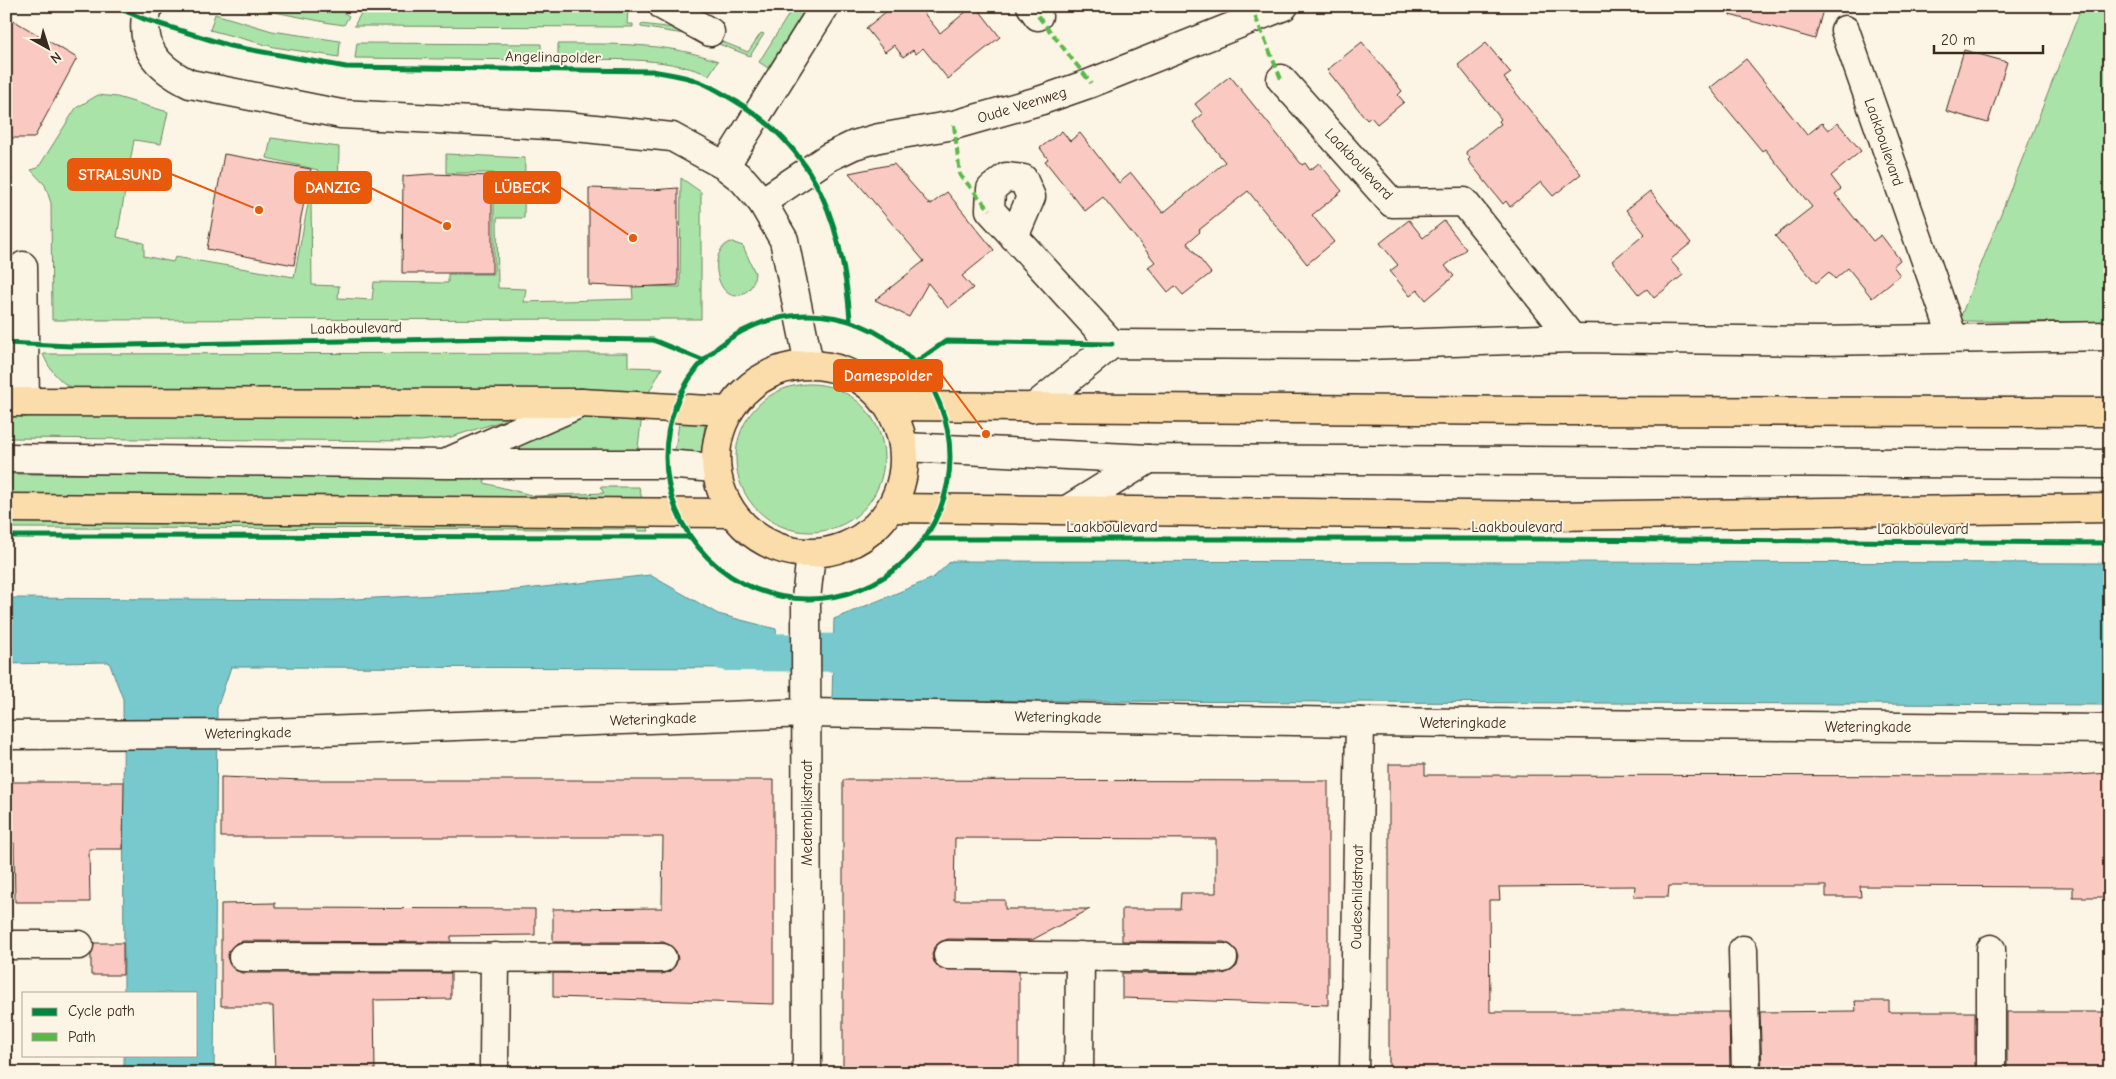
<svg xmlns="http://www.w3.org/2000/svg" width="2116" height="1079" viewBox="0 0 2116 1079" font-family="'Comic Neue',sans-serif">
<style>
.green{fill:#aae3a8;stroke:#728663}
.water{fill:#77c9cd;stroke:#5f8987}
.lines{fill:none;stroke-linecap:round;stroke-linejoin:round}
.canal{stroke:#77c9cd;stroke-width:38}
.building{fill:#facac2;stroke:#3b2a1e}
.minor-casing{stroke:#3b2a1e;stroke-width:31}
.major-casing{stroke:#3b2a1e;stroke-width:31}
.minor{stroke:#fcf5e5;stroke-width:28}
.major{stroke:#fbddab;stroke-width:28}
.quiet{stroke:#58b947;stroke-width:4;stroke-dasharray:8 4;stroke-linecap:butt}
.cycleway-casing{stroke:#fcf5e5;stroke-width:8}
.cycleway{stroke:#00873e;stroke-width:5}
.labels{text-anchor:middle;stroke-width:4;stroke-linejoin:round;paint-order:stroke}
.street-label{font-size:15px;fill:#3b2a1e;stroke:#fcf5e5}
.leader{fill:none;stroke:#e8590c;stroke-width:2}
.callout-dot{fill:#e8590c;stroke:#fcf5e5;stroke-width:2}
.callout{fill:#e8590c;stroke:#e8590c;stroke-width:2}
.callout-label{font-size:16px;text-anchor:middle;font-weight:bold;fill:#fff}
</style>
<rect width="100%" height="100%" fill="#fcf5e5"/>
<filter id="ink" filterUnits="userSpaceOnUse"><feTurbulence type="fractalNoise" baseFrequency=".02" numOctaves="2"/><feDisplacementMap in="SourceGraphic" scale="10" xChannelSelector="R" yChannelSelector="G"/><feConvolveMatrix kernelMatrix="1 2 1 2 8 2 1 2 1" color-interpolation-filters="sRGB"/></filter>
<g filter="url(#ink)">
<!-- green -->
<g class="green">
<polygon points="244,6 333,6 349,16 344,25 330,23"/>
<polygon points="365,6 621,6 628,10 627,24 633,24 633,27 354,26"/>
<polygon points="794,6 807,6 768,68 759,62"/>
<polygon points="2082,6 2110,6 2110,322 1959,321"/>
<polygon points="215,14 272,31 340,41 339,57 274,47 210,30"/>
<polygon points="641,24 674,28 690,35 641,27"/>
<polygon points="761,33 764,34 750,56 711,41 713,38 748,52"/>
<polygon points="357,43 541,44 541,60 355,58"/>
<path d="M558,44C612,44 666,42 718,61L709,75C661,55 609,60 558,60Z"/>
<polygon points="98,95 117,97 168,112 161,144 134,140 117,237 144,243 144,256 173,262 175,257 294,277 309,199 318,170 267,158 271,138 339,147 338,200 311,201 312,285 339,286 338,298 372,300 374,282 448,283 448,274 494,274 494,173 446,173 446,154 525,158 524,218 497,218 498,288 526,289 524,302 633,299 632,286 680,287 681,178 701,192 701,319 52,320 51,203 45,185 31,170 38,168 76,108"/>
<path d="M731,242L743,246L755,273C754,283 752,288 744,293C719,309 704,251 731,242Z"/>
<path d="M628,353V367L662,368L648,394L78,392C61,383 50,372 43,354Z"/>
<circle cx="810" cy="458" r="74"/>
<polygon points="583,415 642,415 637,455 497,455"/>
<polygon points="6,416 504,416 505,418 502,421 451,437 421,441 6,438"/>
<polygon points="680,417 703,421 705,425 701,455 674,456"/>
<polygon points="6,474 488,475 484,483 535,496 604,493 600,487 639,487 642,499 6,498"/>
<polygon points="6,520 645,520 649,531 638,531 638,529 6,528"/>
</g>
<!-- water -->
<g class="water">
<polygon points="951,561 2110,563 2110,705 832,700 834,619 933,578"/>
<polygon points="650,575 718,614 776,629 779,668 231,667 217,708 214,1073 124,1073 124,1055 196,1055 196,993 124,993 123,699 109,662 6,664 6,598 334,600 499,592"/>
</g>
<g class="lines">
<!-- canal -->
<polyline class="canal" points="726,652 883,653"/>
</g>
<!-- building -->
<g class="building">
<polygon points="893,6 918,6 940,33 973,6 976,6 1000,37 948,79 923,48 916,54 913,50 903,57 894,45 885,52 866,28"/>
<polygon points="1731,6 1824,6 1815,39 1730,15"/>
<polygon points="6,16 77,58 34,138 6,138"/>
<polygon points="1362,42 1402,91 1398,95 1404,102 1377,124 1371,117 1367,120 1327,70"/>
<polygon points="1486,43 1511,73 1504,78 1581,174 1553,196 1541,182 1510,207 1506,201 1503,204 1468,160 1470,158 1466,152 1501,124 1499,121 1501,119 1458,65"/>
<polygon points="1964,50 2007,62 1988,123 1946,111"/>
<polygon points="1746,59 1807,135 1822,123 1828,130 1838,123 1861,151 1831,176 1841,189 1835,194 1873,241 1881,235 1900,260 1893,266 1900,275 1872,298 1848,268 1835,279 1829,272 1816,283 1775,236 1812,207 1765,149 1762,151 1710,88"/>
<polygon points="1230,76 1302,165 1305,163 1310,170 1319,163 1342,191 1312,215 1334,242 1307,264 1248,191 1199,230 1200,232 1187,243 1211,273 1183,295 1175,286 1168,292 1148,267 1155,262 1103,197 1085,211 1045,161 1048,159 1040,148 1062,131 1070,141 1080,133 1119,183 1131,173 1163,213 1225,162 1193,122 1203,114 1195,104"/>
<polygon points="224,154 311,169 301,217 294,265 207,249"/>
<polygon points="894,164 930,205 947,192 994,250 962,276 973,288 948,308 928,283 909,317 875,300 924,261 849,173"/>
<polygon points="430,174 492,176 492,273 402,273 403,176"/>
<polygon points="589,188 651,190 678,188 678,285 633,287 589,285"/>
<polygon points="1650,191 1691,243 1670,260 1683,275 1654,298 1647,289 1639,295 1612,261 1645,234 1626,210"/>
<polygon points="1409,220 1423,238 1444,221 1466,249 1445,266 1454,276 1426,300 1418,290 1410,296 1390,271 1398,265 1380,243"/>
<polygon points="1389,764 1425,764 1425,775 2062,776 2110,773 2110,897 2073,897 2073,887 1860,886 1861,897 1826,897 1826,886 1669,886 1668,897 1634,897 1635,886 1499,887 1500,900 1489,900 1490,1012 1729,1012 1730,1073 1389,1073"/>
<polygon points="221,777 304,780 774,780 774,1004 553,997 553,973 662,974 669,972 675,966 678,959 676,951 670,945 663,942 553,942 553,909 662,908 663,837 221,837"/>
<polygon points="843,780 1328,781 1328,1005 1122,998 1122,973 1223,974 1231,971 1237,966 1239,958 1237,951 1231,945 1224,942 1122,941 1122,909 1180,909 1181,893 1216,893 1216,839 955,838 954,900 1005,900 1005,909 1090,909 1032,940 948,939 940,942 934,947 932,955 934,962 940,969 1019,971 1019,1073 843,1073"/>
<polygon points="6,782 124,782 123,849 89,849 90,902 15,902 14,843 6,843"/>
<polygon points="275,903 275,908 535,909 535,935 451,936 451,942 243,941 236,943 230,949 227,957 230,965 235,970 242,973 451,973 451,999 374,1000 375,1073 275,1073 273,1006 221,1006 221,904"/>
<polygon points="94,943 123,943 123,975 91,975 91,954"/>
<polygon points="1855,1001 1889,1001 1889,1012 1975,1012 1975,1073 1762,1073 1760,1012 1856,1011"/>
<rect x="2007" y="1012" width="103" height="61"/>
</g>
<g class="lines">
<defs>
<g id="minor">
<path d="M148,6C138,46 155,67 190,84L341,114L566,126L672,137L725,166L743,180L762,202L784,240L809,364"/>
<polyline points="663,6 710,32"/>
<polyline points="1031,6 1038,16"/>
<polyline points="1845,30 1953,338"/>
<polyline points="1281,79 1392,203 1464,202 1572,338"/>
<polyline points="725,166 825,6"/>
<polyline points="762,202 829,157 854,145 879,138 954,125 1042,100 1091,83 1284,6"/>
<polyline points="1014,237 1031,197 1023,179 1006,177 991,189 990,210 1112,344"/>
<polyline points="23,266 25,402"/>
<polyline points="1033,408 1112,344 1366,345 1572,338 1819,341 2110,336"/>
<polyline points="904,447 1149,459 2110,464"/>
<polyline points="6,458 444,464 665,464 715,468"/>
<polyline points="452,460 581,403"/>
<polyline points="1067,510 1149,459"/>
<polyline points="6,735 244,734 807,713 1360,722 2110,729"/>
<polyline points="6,945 79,945"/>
<polyline points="1743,950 1746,1073"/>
<polyline points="948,955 1223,958"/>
<polyline points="243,957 662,958"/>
<polyline points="494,1064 495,957"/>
<polyline points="807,1073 806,599 811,554"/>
<polyline points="1079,1073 1080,956"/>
<polyline points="1354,1073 1360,722"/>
<polyline points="1991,1073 1991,949"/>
</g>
<g id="major">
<circle cx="810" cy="459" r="94"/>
<polyline points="6,402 581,403 727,411"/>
<polyline points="889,406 1547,411 2110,412"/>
<polyline points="6,508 731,513"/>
<polyline points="891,508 1552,516 2110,508"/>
</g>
</defs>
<!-- minor casing -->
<use href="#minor" class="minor-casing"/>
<!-- major casing -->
<use href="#major" class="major-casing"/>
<!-- minor -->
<use href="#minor" class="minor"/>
<!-- major -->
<use href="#major" class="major"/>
<!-- quiet -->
<g class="quiet">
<polyline points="1038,16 1091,83"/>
<polyline points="1255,16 1281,79"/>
<polyline points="954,125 960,175 990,210"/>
</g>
<defs>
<g id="cycleway">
<path d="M114,6L144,19L230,46L346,67L652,71C668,74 685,76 700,82C713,87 725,95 737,102C819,151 843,229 850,319"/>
<circle cx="808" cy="457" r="142"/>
<polyline points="6,343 71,346 503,338 653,340 702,360"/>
<polyline points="916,362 946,341 1112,344"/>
<polyline points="6,536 690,537"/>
<polyline points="925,539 1547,539 2110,543"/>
</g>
</defs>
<!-- cycleway casing -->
<use href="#cycleway" class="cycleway-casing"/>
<!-- cycleway -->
<use href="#cycleway" class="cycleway"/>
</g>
</g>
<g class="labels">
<!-- street labels -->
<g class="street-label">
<text transform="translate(553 57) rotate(1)" y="5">Angelinapolder</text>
<text transform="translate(1022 105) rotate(-17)" y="5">Oude Veenweg</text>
<text transform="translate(1884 142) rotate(71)" y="5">Laakboulevard</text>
<text transform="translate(1359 164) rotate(47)" y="5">Laakboulevard</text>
<text transform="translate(356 328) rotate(-1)" y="5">Laakboulevard</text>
<text x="1112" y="532">Laakboulevard</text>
<text x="1517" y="532">Laakboulevard</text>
<text x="1923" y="534">Laakboulevard</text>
<text transform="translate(1058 717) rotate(1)" y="5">Weteringkade</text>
<text transform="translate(653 719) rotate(-2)" y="5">Weteringkade</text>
<text x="1463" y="728">Weteringkade</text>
<text x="1868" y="732">Weteringkade</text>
<text transform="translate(248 733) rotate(-1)" y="5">Weteringkade</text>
<text transform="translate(807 813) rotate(-90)" y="5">Medemblikstraat</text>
<text transform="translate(1357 897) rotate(-89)" y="5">Oudeschildstraat</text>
</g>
</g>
<!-- callouts -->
<path class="leader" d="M259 210L171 174M633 238L560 187M447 226L371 188M986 434L942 375"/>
<g class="callout-dot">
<circle cx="259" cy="210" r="5"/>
<circle cx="633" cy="238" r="5"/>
<circle cx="447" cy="226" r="5"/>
<circle cx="986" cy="434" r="5"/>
</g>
<g class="callout">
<rect x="68" y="159" width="103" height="31" rx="5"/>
<rect x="484" y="172" width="76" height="31" rx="5"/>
<rect x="295" y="172" width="76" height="31" rx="5"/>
<rect x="834" y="360" width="108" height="31" rx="5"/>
</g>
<g class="callout-label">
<text x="120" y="180">STRALSUND</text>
<text x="522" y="193">LÜBECK</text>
<text x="333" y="193">DANZIG</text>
<text x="888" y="381">Damespolder</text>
</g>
<!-- margin -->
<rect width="2116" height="1079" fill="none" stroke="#fcf5e5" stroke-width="25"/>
<rect x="12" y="12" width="2091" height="1054" fill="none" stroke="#3b2a1e" stroke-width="2" filter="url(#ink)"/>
<!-- legend -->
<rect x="22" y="992" width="175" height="65" fill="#fcf5e5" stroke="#afa495"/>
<rect x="32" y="1008" width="25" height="8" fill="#00873e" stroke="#afa495"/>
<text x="68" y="1016" font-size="15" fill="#3b2a1e">Cycle path</text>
<rect x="32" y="1033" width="25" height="8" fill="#58b947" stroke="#afa495"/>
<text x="68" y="1042" font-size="15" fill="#3b2a1e">Path</text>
<!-- north arrow -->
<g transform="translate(48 48) rotate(141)" stroke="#fcf5e5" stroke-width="4" paint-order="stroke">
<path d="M0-4L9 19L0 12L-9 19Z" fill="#3b2a1e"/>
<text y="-8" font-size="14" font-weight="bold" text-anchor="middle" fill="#3b2a1e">N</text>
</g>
<!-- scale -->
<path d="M1934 45v8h109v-8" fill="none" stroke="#3b2a1e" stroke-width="2.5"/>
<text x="1941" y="45" font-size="15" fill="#3b2a1e" stroke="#fcf5e5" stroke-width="4" paint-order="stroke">20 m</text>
</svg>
